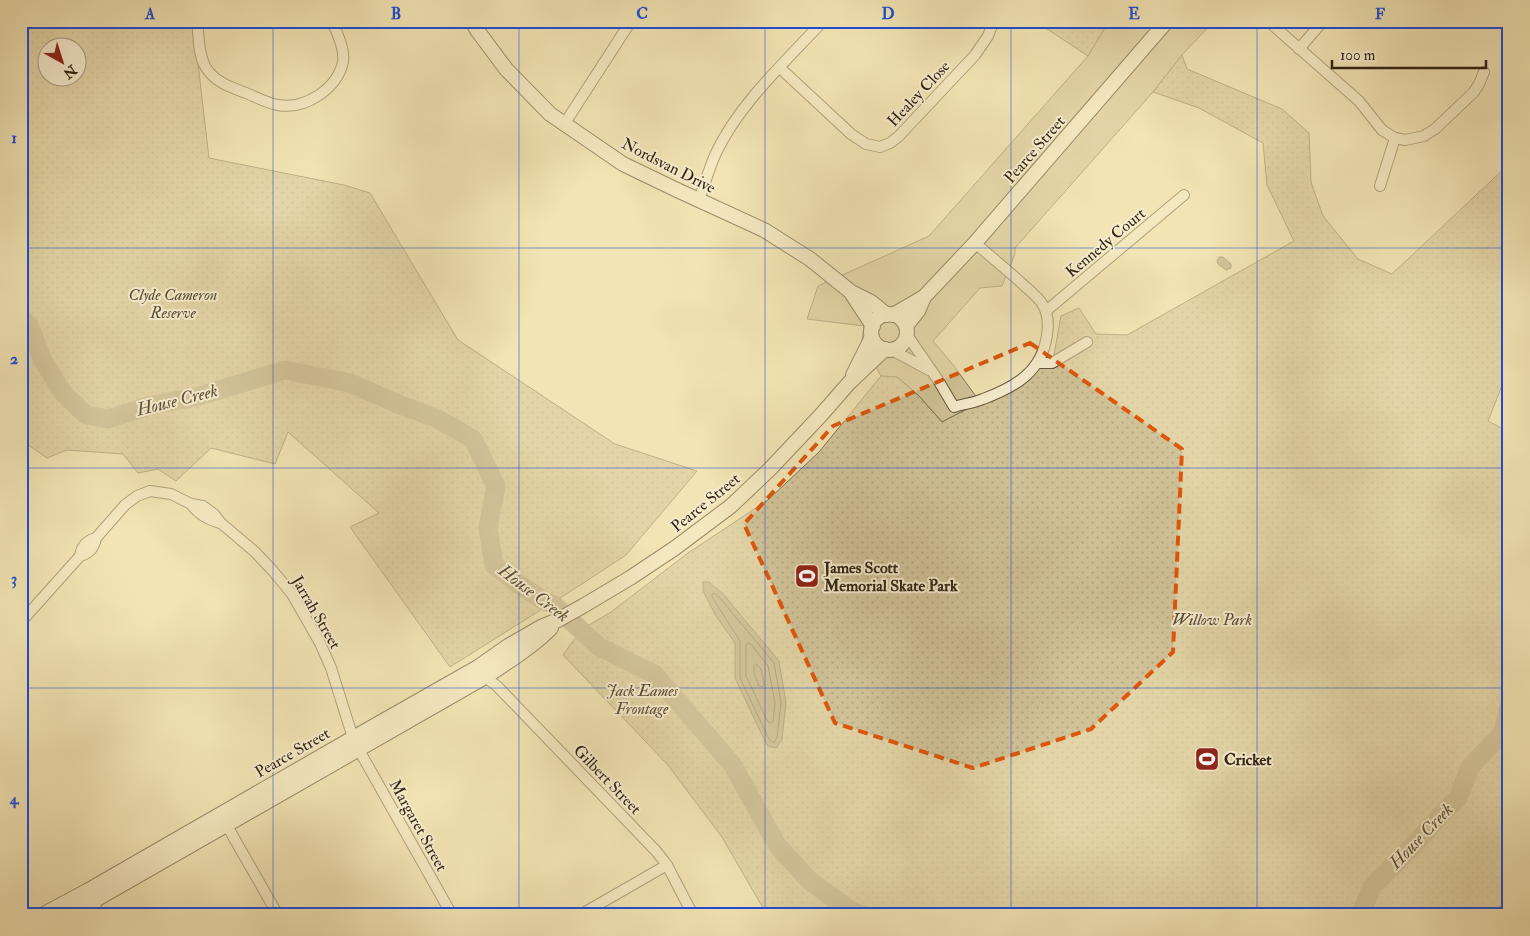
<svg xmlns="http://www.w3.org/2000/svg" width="1530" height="936" viewBox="0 0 1530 936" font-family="'IM FELL Double Pica',serif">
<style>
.green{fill:#d1c398;stroke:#807255}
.park{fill:url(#park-dots);stroke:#807255;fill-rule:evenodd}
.water{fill:#b0a27d;stroke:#7c6f52}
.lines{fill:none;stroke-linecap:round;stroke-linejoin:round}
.shore{stroke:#706248;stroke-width:1}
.river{stroke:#b0a27d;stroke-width:19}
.street-casing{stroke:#60523a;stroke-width:12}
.secondary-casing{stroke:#2f2212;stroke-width:16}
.street{stroke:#f7edce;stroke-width:10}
.secondary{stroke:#f7edce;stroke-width:14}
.marked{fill:none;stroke:#df560c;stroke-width:4;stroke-dasharray:10 6;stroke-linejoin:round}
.grid{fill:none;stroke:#1d4ed8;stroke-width:1;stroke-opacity:0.55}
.labels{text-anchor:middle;stroke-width:4;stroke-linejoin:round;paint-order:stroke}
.street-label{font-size:16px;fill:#2f2212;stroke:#f7edce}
.park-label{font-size:16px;font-style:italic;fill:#584a34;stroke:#f7edce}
.poi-label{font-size:16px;font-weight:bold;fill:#2f2212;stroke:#f7edce;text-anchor:start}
.water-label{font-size:18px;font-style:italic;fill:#5c4f37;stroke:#f7edce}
.neatline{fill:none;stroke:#1d4ed8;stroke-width:2}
.grid-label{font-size:16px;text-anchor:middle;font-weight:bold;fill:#1d4ed8}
</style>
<defs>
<pattern id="park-dots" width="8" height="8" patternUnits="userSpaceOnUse" patternTransform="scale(1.25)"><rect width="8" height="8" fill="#d1c398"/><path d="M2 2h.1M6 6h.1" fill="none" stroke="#b4a782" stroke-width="1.8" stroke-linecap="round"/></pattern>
</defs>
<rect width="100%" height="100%" fill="#f2e4b4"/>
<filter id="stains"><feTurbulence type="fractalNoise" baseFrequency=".004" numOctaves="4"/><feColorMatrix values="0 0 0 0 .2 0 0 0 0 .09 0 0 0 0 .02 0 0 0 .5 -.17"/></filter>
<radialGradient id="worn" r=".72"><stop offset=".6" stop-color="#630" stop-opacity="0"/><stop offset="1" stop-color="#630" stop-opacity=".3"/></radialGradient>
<!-- green -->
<polygon class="green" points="1109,21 1214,21 1182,55 1153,92 1015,248 1015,254 1002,286 980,288 933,341 954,366 980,402 942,422 919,396 897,377 881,376 862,341 864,326 807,319 818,286 929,236 1088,56"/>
<!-- park -->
<g class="park">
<path d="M21,21H193L209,158L344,185L370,193L458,340L615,444L697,471L626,555L582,584L450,667L350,527L379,513L288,432L275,464L211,448L176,481L158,469L138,473L123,454L67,450L47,458L21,440ZM48,48H78V78H48Z"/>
<polygon points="1035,21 1109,21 1088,56"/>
<polygon points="1182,55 1187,69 1282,109 1309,133 1311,182 1323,216 1358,259 1392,274 1509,164 1509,368 1488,421 1509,432 1509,870 1506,873 1509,877 1509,901 1484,915 751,915 763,908 722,837 667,764 563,655 581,630 611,612 688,553 768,500 819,452 881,376 897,377 919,396 942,422 983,401 1054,355 1061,316 1079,308 1096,334 1127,335 1294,241 1267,185 1263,143 1199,108 1153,92"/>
</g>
<!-- water -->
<g class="water">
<polygon points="1219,257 1223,257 1231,264 1231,268 1226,270 1218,264 1217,261"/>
<polygon points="703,582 709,582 723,594 779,661 786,703 782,739 776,748 768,746 765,741 735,678 735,643 716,616 705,595 703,590"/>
</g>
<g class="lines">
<!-- shore -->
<g class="shore">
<polygon points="714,593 720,598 774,663 781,703 777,737 774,743 772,742 769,739 740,678 740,641 712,597 712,595"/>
<polygon points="748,643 751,644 768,666 775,703 773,722 771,723 768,722 746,676 746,646"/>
<polygon points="756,664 761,669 764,685 762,687 759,686 754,674 754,666"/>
</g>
<!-- river -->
<g class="river">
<polyline points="21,317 29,325 43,361 64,394 86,415 108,419 152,405 196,397 285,370 350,383 398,404 436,418 473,439 496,486 488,528 494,565 517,583 544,601 554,605 598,646 654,674 732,764 777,845 810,881 850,910 862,915"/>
<polyline points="1360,915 1372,887 1414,845 1439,817 1458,798 1470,767 1503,732 1509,707"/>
</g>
<defs>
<g id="street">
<path d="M197,21C199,36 198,53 205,66C214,82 230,87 246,93C256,97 267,103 278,105C305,110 337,89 343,62C345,49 337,33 332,21"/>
<polyline points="1268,21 1359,101 1382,130 1395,138 1405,140 1424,136 1435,129 1474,92 1479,84 1484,72"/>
<polyline points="1299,49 1323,21"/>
<polyline points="780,68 851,134 866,144 880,147 890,143 898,137 975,55 988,36 991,28 991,21"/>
<polyline points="565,123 631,21"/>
<polyline points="1380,186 1395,138"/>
<path d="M699,200C705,184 709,168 716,153C739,104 786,61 823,21"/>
<polyline points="1046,311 1184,195"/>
<path d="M907,335L938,380L954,407C963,404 974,403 983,399C1015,387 1042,372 1047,335C1049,323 1048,312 1041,302C1034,293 1024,286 1016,278C1002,266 989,255 975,243"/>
<polyline points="892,350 929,370"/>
<polyline points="1038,363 1052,363 1087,342"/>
<path d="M191,504C199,515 208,519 220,523"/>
<path d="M80,556C90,553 94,548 96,538"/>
<path d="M21,622L80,556C81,547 87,540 96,538L125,505L137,496L150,491L171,494L191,504L203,506L214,514L221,523L255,552L273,571L292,594L320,643L331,668L353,738"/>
<polyline points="485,677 497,686 656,851 667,865 693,915"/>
<polyline points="359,750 452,915"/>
<polyline points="226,824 278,915"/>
<polyline points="93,902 100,915"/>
<polyline points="580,915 667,865"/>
</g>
<g id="secondary">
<polyline points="472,21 477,30 506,69 550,114 623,164 677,190 764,230 810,259 851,292 871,302 887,315"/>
<polyline points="852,294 873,326"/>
<circle cx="889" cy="332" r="18"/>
<polyline points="893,315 924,297"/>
<polyline points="906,326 918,311 924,297 975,243 1167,21"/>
<polyline points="853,375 872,337"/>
<polyline points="42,915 87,891 353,738 478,667 508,646 541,627 558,620 583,606 630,578 675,548 731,506 770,469 821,415 849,383 885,349"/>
<path d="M69,915L485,677C508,662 532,647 551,628"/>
</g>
</defs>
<!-- street casing -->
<use href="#street" class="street-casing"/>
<!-- secondary casing -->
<use href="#secondary" class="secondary-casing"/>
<!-- street -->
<use href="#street" class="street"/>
<!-- secondary -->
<use href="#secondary" class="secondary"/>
</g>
<!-- marked area -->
<path d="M0 0H1530V936H0ZM1030,343L1182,449L1173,652L1091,729L973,768L835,723L744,524L833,426Z" fill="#f2e4b4" fill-opacity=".55" fill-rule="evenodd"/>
<path class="marked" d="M1030,343L1182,449L1173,652L1091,729L973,768L835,723L744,524L833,426Z"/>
<!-- grid -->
<path class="grid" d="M273,21V915M519,21V915M765,21V915M1011,21V915M1257,21V915M21,248H1509M21,468H1509M21,688H1509"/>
<!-- icons -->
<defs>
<symbol id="stadium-square" viewBox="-11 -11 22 22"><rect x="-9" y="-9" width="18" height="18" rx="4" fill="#8f2418" stroke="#f7edce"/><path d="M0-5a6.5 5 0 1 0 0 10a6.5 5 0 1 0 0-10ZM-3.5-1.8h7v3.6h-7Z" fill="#fff"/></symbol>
</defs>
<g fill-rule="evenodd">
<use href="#stadium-square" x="793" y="562" width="28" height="28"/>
<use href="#stadium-square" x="1193" y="745" width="28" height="28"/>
</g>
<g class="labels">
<!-- street labels -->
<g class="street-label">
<text transform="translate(918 93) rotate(-47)" y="6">Healey Close</text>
<text transform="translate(1034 149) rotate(-49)" y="6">Pearce Street</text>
<text transform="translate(669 165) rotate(27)" y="6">Nordsvan Drive</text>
<text transform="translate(1105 242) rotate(-40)" y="6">Kennedy Court</text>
<text transform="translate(705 502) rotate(-39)" y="6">Pearce Street</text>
<text transform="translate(317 612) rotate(60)" y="6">Jarrah Street</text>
<text transform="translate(292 752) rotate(-30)" y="6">Pearce Street</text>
<text transform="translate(608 779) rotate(46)" y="6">Gilbert Street</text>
<text transform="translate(419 825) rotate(61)" y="6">Margaret Street</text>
</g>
<!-- park labels -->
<g class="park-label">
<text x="173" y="300">Clyde Cameron<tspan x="173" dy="18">Reserve</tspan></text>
<text x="1212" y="625">Willow Park</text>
<text x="642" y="696">Jack Eames<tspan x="642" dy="18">Frontage</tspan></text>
</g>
<!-- poi labels -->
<g class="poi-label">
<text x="824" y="573">James Scott<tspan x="824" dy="18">Memorial Skate Park</tspan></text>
<text x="1224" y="765">Cricket</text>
</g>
<!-- water labels -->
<g class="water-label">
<text transform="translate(177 400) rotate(-14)" y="6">House Creek</text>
<text transform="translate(534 593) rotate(37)" y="6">House Creek</text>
<text transform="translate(1421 836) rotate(-46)" y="6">House Creek</text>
</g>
</g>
<!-- margin -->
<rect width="1530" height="936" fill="none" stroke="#f2e4b4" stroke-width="55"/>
<!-- north arrow -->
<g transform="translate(62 62) rotate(141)"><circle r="24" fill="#f7edce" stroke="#a79c83"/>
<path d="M0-4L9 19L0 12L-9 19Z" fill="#8f2418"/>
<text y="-8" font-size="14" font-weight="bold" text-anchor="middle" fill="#2f2212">N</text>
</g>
<!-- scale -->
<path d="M1332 60v8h154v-8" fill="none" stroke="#2f2212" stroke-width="2.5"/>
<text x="1340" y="60" font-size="15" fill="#2f2212" stroke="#f7edce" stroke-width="4" paint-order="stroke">100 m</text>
<rect x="28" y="28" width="1474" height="880" class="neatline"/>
<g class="grid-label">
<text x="150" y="19">A</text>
<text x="396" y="19">B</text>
<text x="642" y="19">C</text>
<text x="888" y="19">D</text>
<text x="1134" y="19">E</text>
<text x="1380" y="19">F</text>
<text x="14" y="143">1</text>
<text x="14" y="364">2</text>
<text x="14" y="584">3</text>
<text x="14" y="804">4</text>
</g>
<rect width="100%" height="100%" filter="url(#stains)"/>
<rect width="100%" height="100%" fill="url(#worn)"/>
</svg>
